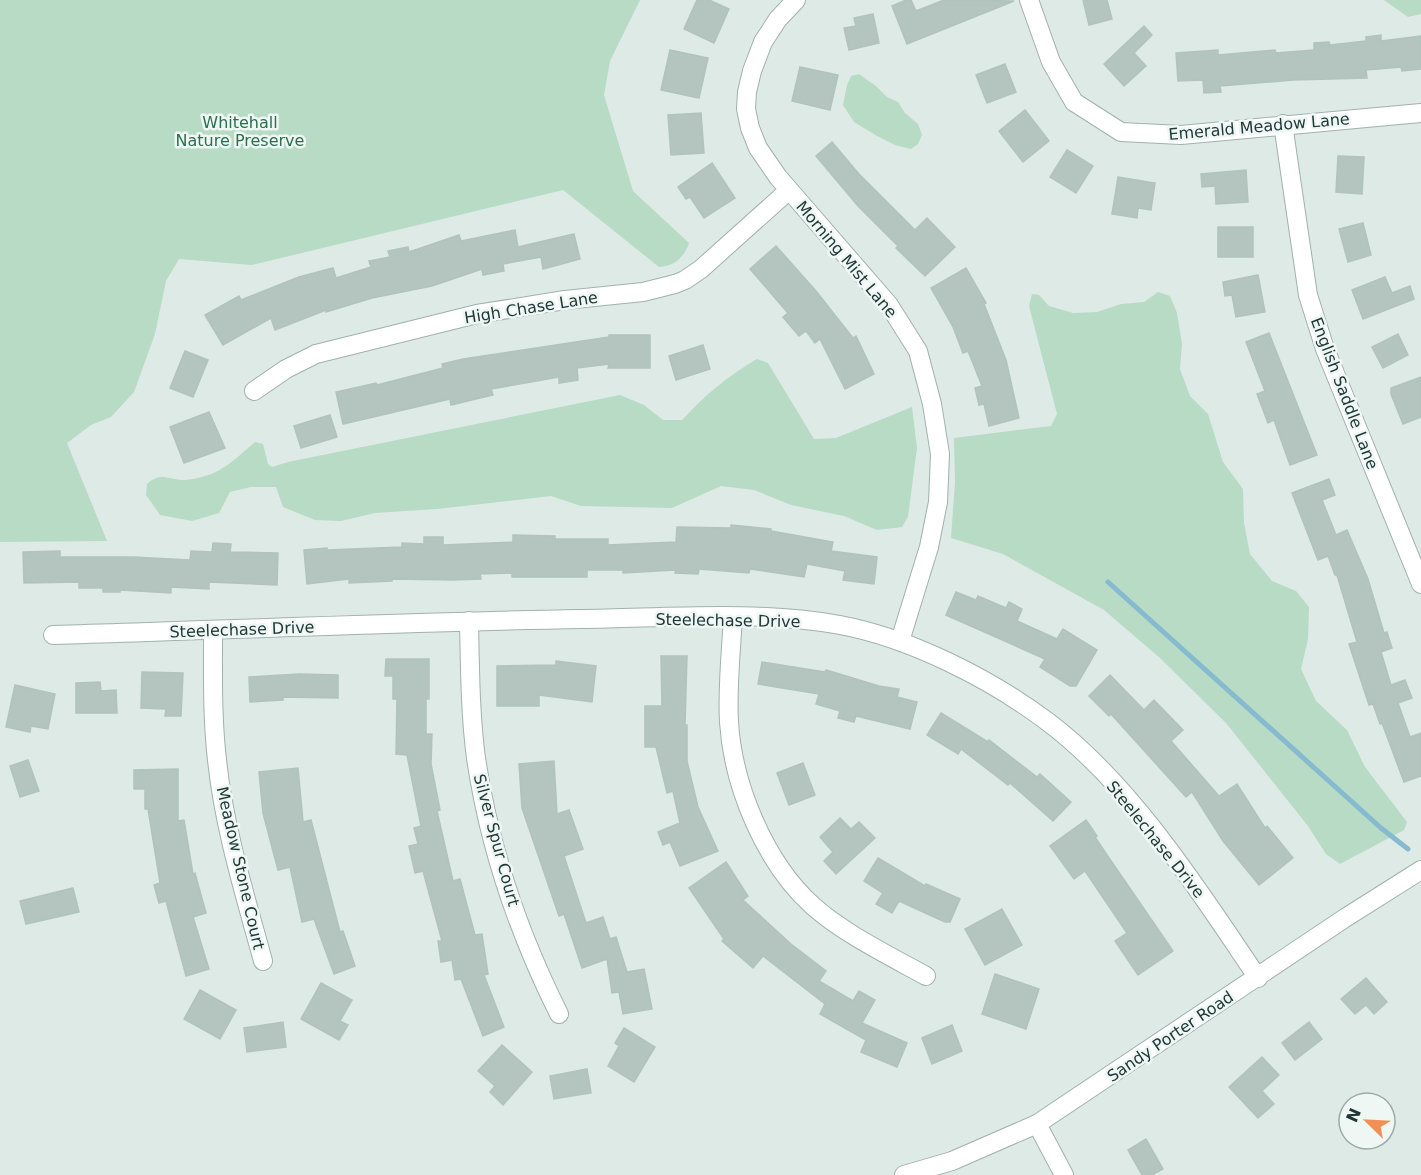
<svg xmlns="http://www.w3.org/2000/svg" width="1421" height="1175" viewBox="0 0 1421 1175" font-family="'DejaVu Sans',sans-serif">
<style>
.green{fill:#b7dbc5}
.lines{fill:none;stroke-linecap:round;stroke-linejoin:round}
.stream{stroke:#86bbcf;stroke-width:5}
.building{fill:#b4c4bf;stroke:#b1c3be;stroke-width:1.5}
.minor-casing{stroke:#a1b1ae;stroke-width:20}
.tertiary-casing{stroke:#a1b1ae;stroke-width:20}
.minor{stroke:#fff;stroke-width:18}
.tertiary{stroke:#fff;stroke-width:18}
.labels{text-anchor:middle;stroke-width:5;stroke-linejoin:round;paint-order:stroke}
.park-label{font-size:16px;fill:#2b6f4e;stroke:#eff7f4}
.street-label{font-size:16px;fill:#203936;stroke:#eff7f4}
</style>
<rect width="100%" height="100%" fill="#deeae6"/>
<!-- green -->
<g class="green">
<path d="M0,0H640L610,61L604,95L633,191L689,243C684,258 674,266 659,267L563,190L252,265L179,259L166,281L155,334L134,392L111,417L91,425L67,443L107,541L0,542Z"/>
<polygon points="1384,0 1421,0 1421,14 1408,17"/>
<polygon points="859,74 876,86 887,97 898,102 905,113 918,124 922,135 918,144 911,149 895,145 877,136 854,122 843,105 847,85 851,76"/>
<polygon points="1158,292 1170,296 1177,313 1182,344 1180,369 1190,396 1208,414 1223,462 1243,489 1244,523 1250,554 1272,581 1296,591 1309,607 1308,639 1301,669 1316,701 1347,730 1365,767 1407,822 1404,830 1340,864 1326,854 1308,826 1226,723 1160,658 1104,610 1003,554 951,538 955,482 954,438 1051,426 1057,414 1029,306 1032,294 1039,295 1049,306 1073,313 1097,312 1121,304 1144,302"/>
<path d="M757,359L768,363L814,439L836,438L912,407L917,448L908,517L902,527L877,530L844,516L791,505L754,490L721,486L672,508L581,506L551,496L437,509L375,513L341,521L315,520L283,507L276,487H251L230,492L219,513L192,521L160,515L146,495L147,484C161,472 166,479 182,480C189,480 199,478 205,476C224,471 240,455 255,442L263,444L268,464L272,467L288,462L620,395L644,405L663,420H682C704,396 729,375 757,359Z"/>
</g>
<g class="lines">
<!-- stream -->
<polyline class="stream" points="1108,582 1381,828 1408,849"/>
</g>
<!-- building -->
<g class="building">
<polygon points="697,0 709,0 729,9 714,43 684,29"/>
<polygon points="906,0 911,0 916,11 944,0 1014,1 907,44 892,6"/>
<polygon points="1083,0 1107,0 1112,19 1089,25"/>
<polygon points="873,14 879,43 849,50 844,28 856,26 854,18"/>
<polygon points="1144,26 1152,35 1134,53 1146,66 1124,86 1104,64"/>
<polygon points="1381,35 1381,41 1421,36 1421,69 1402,71 1401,67 1366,70 1367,78 1293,80 1220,86 1221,92 1204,93 1203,80 1178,81 1176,53 1218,50 1218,55 1275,50 1276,53 1314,50 1314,43 1329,42 1330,45 1366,41 1366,37"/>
<polygon points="670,50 708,58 699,98 661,90"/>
<polygon points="1005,64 1016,92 987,103 976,75"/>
<polygon points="800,67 838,75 830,110 792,101"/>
<polygon points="1025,110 1049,141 1023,162 999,131"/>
<polygon points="701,113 704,153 671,155 668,115"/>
<polygon points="832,142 859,174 915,230 927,218 955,247 925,276 896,248 898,246 858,206 816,156"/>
<polygon points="1067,150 1093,166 1076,193 1050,177"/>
<polygon points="1338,156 1364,157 1362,194 1336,192"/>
<polygon points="712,163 735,198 704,218 690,197 686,199 678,187"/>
<polygon points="1246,170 1248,202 1216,204 1215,186 1202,187 1201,174"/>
<polygon points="1118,177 1155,183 1151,210 1138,208 1137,218 1112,214"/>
<polygon points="1363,223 1371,255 1348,262 1339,229"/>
<rect x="1218" y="227" width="35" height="30"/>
<polygon points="515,230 518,247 574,234 580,259 543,269 541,257 503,264 504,271 483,275 482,269 432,286 372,298 326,312 326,310 275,330 271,318 223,345 205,315 239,296 241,300 299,277 333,268 336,278 371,267 369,261 390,257 388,251 408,247 409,252 459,235 461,241"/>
<polygon points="776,246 816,291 853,338 856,336 874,374 845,389 820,339 815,343 806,331 799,336 783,317 788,313 750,269"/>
<polygon points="966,268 986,303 984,304 1006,360 1019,418 989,426 984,404 979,405 975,388 982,386 968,351 963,353 953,327 931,288"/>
<polygon points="1258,275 1265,312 1236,317 1232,295 1225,296 1223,282"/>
<polygon points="1385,277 1392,293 1410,286 1414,299 1363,319 1352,290"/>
<polygon points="1269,333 1317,455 1290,465 1274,420 1268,423 1257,394 1265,391 1246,342"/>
<polygon points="1398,334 1408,355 1383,368 1372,347"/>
<polygon points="609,335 650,335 650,368 608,368 609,364 577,368 578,380 559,383 559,377 491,389 493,395 451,405 450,399 343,424 336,392 376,383 377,385 443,368 442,364 463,359 609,337"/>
<polygon points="703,345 710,369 676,380 669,356"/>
<polygon points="185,351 208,360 193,397 170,388"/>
<polygon points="1421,377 1421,417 1403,424 1391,394 1391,388"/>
<polygon points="209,412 225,448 184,463 170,427"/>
<polygon points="330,415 337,437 301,448 294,426"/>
<polygon points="1329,479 1335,495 1322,500 1336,535 1347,530 1368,579 1384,633 1387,632 1392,648 1381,652 1391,685 1405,680 1412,698 1398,703 1410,737 1421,733 1421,776 1404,782 1382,723 1380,724 1373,704 1369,705 1349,644 1357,642 1337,575 1335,575 1328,556 1318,560 1292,493"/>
<polygon points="731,525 771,529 771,531 833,542 831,551 877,557 874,584 843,580 845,571 807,564 804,577 750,569 749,573 699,569 698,574 675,573 676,570 623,573 623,570 587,570 587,577 512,577 512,573 480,574 481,579 452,580 392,579 392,581 349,583 349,579 307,584 304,550 327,548 327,550 402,547 402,543 424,544 424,537 443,537 443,545 513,542 513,535 555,536 555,539 608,539 608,545 676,542 677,527 731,528"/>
<polygon points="213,543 231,544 230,552 278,553 277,585 209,582 209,589 171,587 171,593 120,590 120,592 103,592 103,588 79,588 79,582 24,583 23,552 60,551 60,557 133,557 190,560 191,551 212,552"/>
<polygon points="956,592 976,600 978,596 1006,608 1009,602 1022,609 1017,621 1057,639 1063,629 1097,650 1076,686 1070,686 1040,667 1045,659 946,615"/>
<polygon points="661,656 687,656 685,725 687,725 687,761 698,807 718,851 680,866 670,842 663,845 658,832 680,823 673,791 667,793 656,747 645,747 645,706 662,706"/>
<polygon points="386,659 429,659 429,699 426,699 426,734 432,734 431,764 440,810 437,811 453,881 460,879 475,935 482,934 488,974 484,975 504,1027 483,1036 461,979 455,980 452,960 441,962 438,941 442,941 423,871 415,873 409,846 418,844 414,828 421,826 407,755 396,754 397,699 393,699 393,676 385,676"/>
<polygon points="556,661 596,666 592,702 539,695 539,706 497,706 497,666 556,665"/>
<polygon points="762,662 825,672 826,670 879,686 899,689 897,697 917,702 910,729 856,716 854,722 838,718 840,711 816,704 819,694 758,684"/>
<polygon points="142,672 183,673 181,716 165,716 166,709 141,708"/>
<polygon points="299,674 338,675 338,698 283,697 283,700 250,702 249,677"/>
<polygon points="1110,675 1144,710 1154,700 1183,730 1171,741 1219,796 1237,784 1265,828 1267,826 1293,858 1259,885 1223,841 1192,792 1186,797 1111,714 1109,716 1089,696"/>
<polygon points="100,682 101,691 116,690 117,713 76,713 76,683"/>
<polygon points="15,685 55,694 48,729 31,726 30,732 6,727"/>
<polygon points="941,713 988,742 989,740 1037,777 1040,774 1071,802 1053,821 1010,783 1008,785 961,749 958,754 927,735"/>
<polygon points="28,760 39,791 20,797 10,766"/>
<polygon points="554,761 557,814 569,810 583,849 564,856 586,923 603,917 610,939 616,937 627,972 644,969 652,1009 623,1014 619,992 612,993 607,959 582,968 564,914 559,916 522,808 519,764"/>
<polygon points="803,763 815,795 789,805 777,773"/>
<polygon points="298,768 303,822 311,820 340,932 343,931 355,966 334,974 314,919 302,922 290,867 278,870 263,813 259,772"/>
<polygon points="178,769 178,821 184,820 193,874 195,873 206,913 193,917 209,969 186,976 166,901 159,903 154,885 160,883 148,809 145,809 145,789 134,789 134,770"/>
<polygon points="840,818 851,829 859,822 875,838 836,874 824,861 833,852 820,837"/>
<polygon points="1086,820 1097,836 1095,837 1107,855 1173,951 1138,975 1115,941 1127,933 1085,871 1074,879 1050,846"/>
<polygon points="878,858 925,886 926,884 960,899 950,922 945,922 899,901 892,913 876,904 883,893 864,881"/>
<polygon points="726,862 748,896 743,900 791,944 826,971 819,981 853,1001 859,991 875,1000 862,1023 907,1043 897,1067 861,1052 866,1040 820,1014 825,1004 763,956 753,968 722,941 724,939 689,888"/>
<polygon points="73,888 79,912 26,924 20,901"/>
<polygon points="1002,909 1022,945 985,965 965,929"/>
<polygon points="995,974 1039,989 1026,1029 982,1014"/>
<polygon points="1366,978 1387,1002 1374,1014 1366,1005 1355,1014 1341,999"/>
<polygon points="321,983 352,1000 340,1021 348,1025 339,1040 301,1019"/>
<polygon points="200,990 236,1010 220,1039 184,1019"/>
<polygon points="283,1022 286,1047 247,1052 244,1028"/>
<polygon points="1309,1022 1322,1039 1295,1060 1282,1043"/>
<polygon points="952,1025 962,1051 932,1064 922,1038"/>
<polygon points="624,1028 655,1047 634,1082 608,1066 619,1046 615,1043"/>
<polygon points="502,1045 532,1072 503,1105 490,1092 495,1086 478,1071"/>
<polygon points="1262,1057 1279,1075 1262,1091 1274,1104 1258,1118 1229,1087"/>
<polygon points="587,1069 591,1093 554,1099 550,1076"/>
<polygon points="1146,1139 1163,1169 1152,1175 1142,1175 1128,1150"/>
</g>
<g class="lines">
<defs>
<g id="minor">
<polyline points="796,0 778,19 763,42 752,71 747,92 746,109 750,128 758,148 778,177 889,305 918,351 932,404 940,454 938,502 929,547 900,641"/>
<polyline points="1029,0 1051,62 1074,102 1121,132 1181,135 1421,113"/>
<polyline points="1283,124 1308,295 1325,349 1421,584"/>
<polyline points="254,391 286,369 316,354 477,314 565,300 643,292 675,284 685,280 701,269 788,191"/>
<path d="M733,617C731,652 727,688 729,722C733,786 765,863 813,906C843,933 890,956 926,976"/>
<path d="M469,621C470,667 470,713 476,758C489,847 519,934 559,1014"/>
<path d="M213,631C213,673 212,717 217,760C224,828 245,895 263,961"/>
<path d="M53,635C229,630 406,622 582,619C667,618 756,610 840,625C910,638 991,679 1048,722C1132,785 1199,891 1258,978"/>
<polyline points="1037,1124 1064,1175"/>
</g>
<polyline id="tertiary" points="904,1175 952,1161 1037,1124 1345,918 1421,870"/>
</defs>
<!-- minor casing -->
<use href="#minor" class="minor-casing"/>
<!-- tertiary casing -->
<use href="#tertiary" class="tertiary-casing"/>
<!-- minor -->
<use href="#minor" class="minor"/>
<!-- tertiary -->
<use href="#tertiary" class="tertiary"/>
</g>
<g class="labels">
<!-- park labels -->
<g class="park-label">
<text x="240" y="128">Whitehall<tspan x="240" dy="18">Nature Preserve</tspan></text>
</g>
<!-- street labels -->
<g class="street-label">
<text transform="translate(1259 126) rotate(-5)" y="6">Emerald Meadow Lane</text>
<text transform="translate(847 259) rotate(50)" y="6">Morning Mist Lane</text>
<text transform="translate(531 307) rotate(-9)" y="6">High Chase Lane</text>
<text transform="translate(1345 393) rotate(69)" y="6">English Saddle Lane</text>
<text transform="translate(728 620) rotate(1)" y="6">Steelechase Drive</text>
<text transform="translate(242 629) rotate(-2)" y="6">Steelechase Drive</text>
<text transform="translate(1156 839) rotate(51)" y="6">Steelechase Drive</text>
<text transform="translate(497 840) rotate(75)" y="6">Silver Spur Court</text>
<text transform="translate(241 868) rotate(77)" y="6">Meadow Stone Court</text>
<text transform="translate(1170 1036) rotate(-34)" y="6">Sandy Porter Road</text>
</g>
</g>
<!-- north arrow -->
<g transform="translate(1367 1121) rotate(294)"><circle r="28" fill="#eff7f4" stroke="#9caba8" stroke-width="1.5"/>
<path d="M0-4.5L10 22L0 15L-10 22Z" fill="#f08f56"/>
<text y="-9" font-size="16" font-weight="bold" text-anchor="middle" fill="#203936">N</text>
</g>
</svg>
